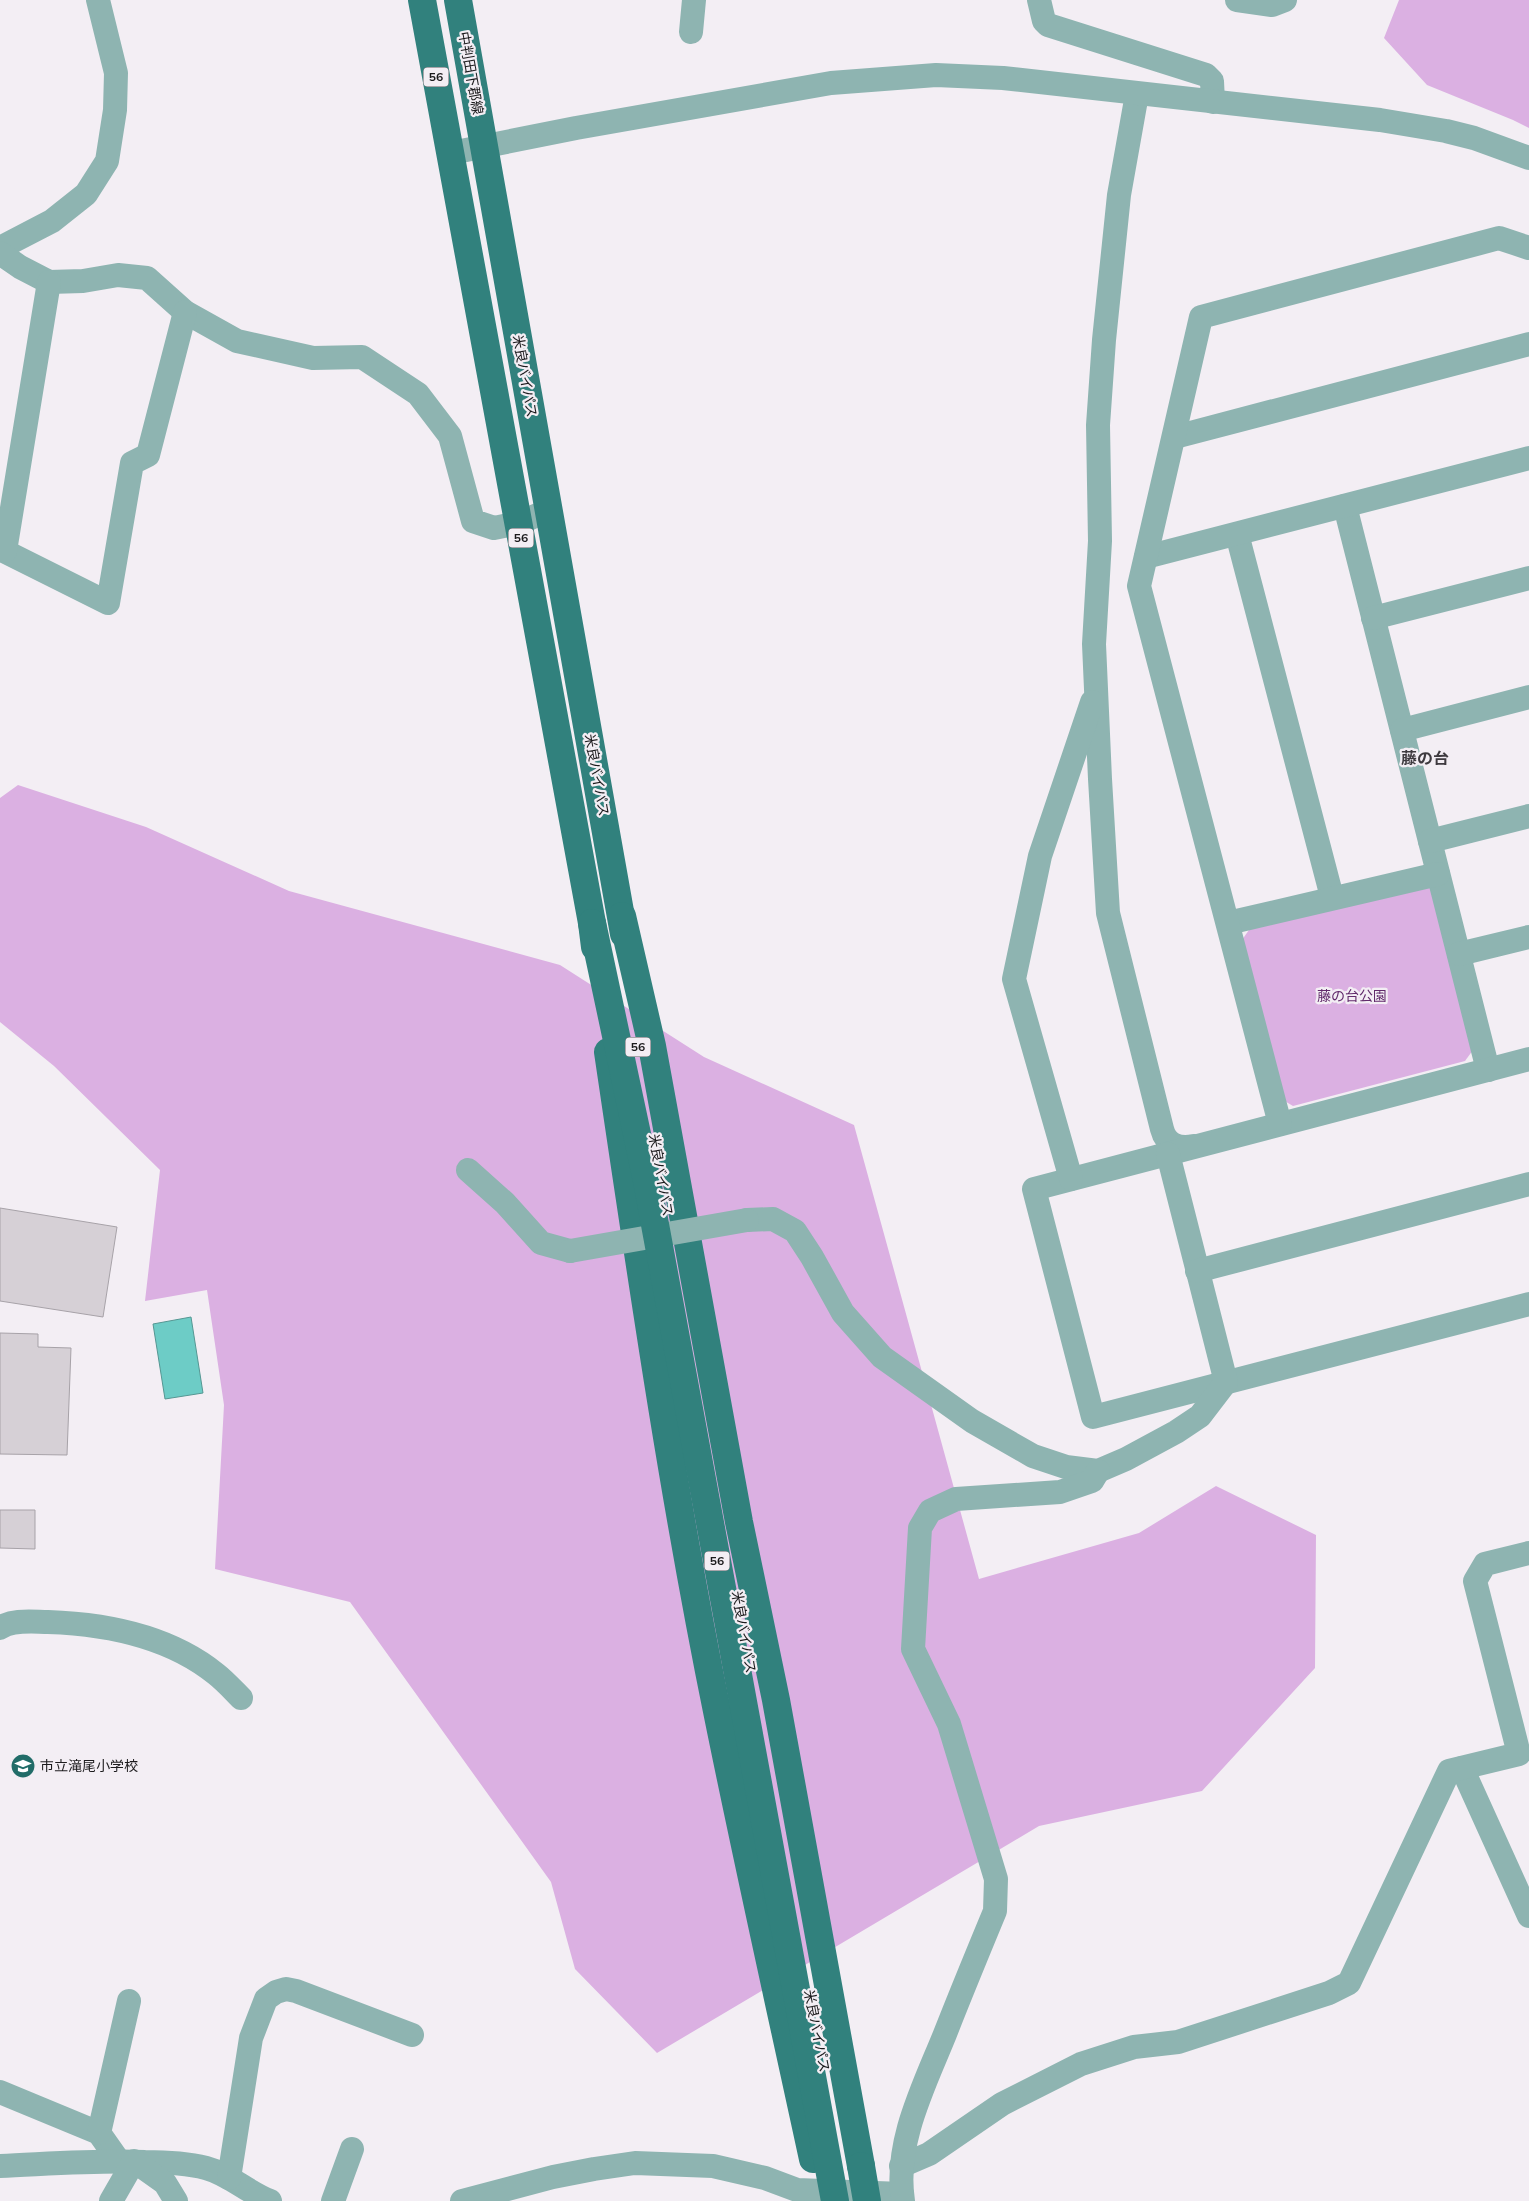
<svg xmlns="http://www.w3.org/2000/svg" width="1529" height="2201" viewBox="0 0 1529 2201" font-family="Mulish,'Noto Sans JP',sans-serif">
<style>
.green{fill:#dbb0e2}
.water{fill:#6dccc6;stroke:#559793}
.building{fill:#d6d0d6;stroke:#a7a2a8}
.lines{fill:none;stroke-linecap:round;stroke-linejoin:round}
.minor{stroke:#8eb4b1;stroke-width:24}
.major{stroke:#31817d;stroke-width:28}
.minor-bridge{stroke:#8eb4b1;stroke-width:24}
.major-bridge{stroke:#31817d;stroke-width:28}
.labels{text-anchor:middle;stroke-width:4.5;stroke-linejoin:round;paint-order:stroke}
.shield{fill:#f3eef4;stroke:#5c5a5e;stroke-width:1}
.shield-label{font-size:12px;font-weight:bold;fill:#1c1b1d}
.street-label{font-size:14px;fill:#1c1b1d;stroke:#f3eef4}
.park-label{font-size:14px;fill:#612a6b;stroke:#f3eef4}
.poi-label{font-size:14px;fill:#1c1b1d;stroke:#f3eef4;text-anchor:start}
.quarter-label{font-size:16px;font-weight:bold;fill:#3e3a3f;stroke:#f3eef4}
</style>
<rect width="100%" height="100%" fill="#f3eef4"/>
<!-- green -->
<g class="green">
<polygon points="1399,0 1529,0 1529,128 1513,120 1427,85 1384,38"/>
<polygon points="18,785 146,827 289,891 560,965 704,1057 854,1125 979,1579 1139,1533 1216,1486 1316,1535 1315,1668 1202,1791 1039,1826 657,2053 575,1969 551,1882 350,1602 215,1569 224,1405 207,1290 145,1301 160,1170 54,1066 0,1022 0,798"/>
<polygon points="1431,882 1473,1050 1465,1061 1293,1106 1283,1100 1242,940 1251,927"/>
</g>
<!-- water -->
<polygon class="water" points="191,1317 203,1393 165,1399 153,1324"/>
<!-- building -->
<g class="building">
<polygon points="0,1208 117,1227 103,1317 0,1301"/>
<polygon points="0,1333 38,1334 38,1347 71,1348 67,1455 0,1454"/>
<polygon points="0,1510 35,1510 35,1549 0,1548"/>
</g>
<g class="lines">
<!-- minor -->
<g class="minor">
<polyline points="1039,0 1044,21 1048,25 1206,75 1212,81 1213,102"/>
<polyline points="1237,0 1272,5 1285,0"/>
<polyline points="691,32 694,0"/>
<path d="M1137,94L1119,195L1104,340L1098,425L1100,541L1094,644L1100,779L1108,913L1162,1129C1166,1145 1179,1149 1194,1146"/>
<polyline points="451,153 576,128 831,83 936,75 1003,78 1380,120 1446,131 1474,138 1529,158"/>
<polyline points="0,248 52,221 86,194 107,161 115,110 116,73 98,0"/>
<polyline points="0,253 20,267 49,282 83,281 118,275 147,278 185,312 237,341 313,358 362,357 418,394 450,436 473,521 494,528 519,523 549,510"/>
<polyline points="1175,437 1529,344"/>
<polyline points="1345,506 1488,1070"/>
<polyline points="1237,534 1332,897"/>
<polyline points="0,549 108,603 132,463 148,455 185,312"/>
<polyline points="5,551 49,282"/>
<polyline points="1146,557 1529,458"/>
<polyline points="1373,618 1529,578"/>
<polyline points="1402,730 1529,697"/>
<polyline points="1430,841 1529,816"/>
<polyline points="1228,923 1438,874"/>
<polyline points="1459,954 1529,937"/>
<polyline points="1529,1059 1034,1189 1093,1417 1529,1304"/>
<polyline points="1280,1124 1139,586 1201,317 1499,238 1529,248"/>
<polyline points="468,1170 505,1203 541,1243 570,1251"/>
<polyline points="1071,1179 1014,979 1040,856 1092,702"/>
<polyline points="747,1220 773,1219 795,1231 812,1257 843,1313 882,1357 972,1421 1033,1456 1066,1467 1098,1471 1126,1459 1176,1432 1200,1416 1226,1382 1168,1154"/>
<polyline points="1197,1271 1529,1184"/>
<path d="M0,1628C12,1619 34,1622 48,1622C107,1624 169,1636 216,1674C225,1681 233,1690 241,1698"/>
<polyline points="1462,1768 1529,1916"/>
<polyline points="0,2092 99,2133 118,2160"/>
<polyline points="99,2133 129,2001"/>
<path d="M0,2166C48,2164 97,2160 145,2162C165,2162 186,2163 206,2168C229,2174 247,2192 270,2201"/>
<polyline points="901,2166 929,2154 1002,2104 1081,2064 1134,2047 1178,2042 1329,1993 1349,1983 1449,1771 1519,1754 1475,1581 1485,1564 1529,1553"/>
<polyline points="229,2178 251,2038 266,1999 276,1992 286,1989 296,1991 412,2035"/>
<polyline points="111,2201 134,2161 165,2183 176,2201"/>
<polyline points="333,2201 352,2149"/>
<polyline points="462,2201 553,2177 594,2169 635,2163 713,2166 765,2178 797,2190 902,2194"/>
<path d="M903,2201C894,2143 924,2086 945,2034C961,1993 978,1952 995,1911L996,1879L949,1724L913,1649L920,1528L930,1511L956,1499L1060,1492L1092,1481L1098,1471"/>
</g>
<!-- major -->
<g class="major">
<polyline points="422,0 592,923 595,947"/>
<polyline points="458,0 624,934"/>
<polyline points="622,916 652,1046 739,1522 776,1700 861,2166"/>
<path d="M608,1052C641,1274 673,1496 718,1716C748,1864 781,2011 813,2159"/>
</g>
<!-- minor-bridge -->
<polyline class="minor-bridge" points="570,1251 747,1220"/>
<!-- major-bridge -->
<g class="major-bridge">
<polyline points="592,923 647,1181 835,2201"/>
<polyline points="861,2166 867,2201"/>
</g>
</g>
<!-- icons -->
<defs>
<symbol id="school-disc" viewBox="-11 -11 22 22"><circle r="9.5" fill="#216c68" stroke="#f3eef4"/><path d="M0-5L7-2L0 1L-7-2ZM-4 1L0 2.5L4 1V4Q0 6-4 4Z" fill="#fff"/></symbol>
</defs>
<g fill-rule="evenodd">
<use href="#school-disc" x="9" y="1752" width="28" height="28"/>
</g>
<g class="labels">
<!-- shield labels -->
<g class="shield">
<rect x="423.5" y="67.5" width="25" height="19" rx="4"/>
<rect x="508.5" y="528.5" width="25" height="19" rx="4"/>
<rect x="625.5" y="1037.5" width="25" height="19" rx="4"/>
<rect x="704.5" y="1551.5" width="25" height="19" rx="4"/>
</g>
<g class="shield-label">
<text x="436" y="81">56</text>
<text x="521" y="542">56</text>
<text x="638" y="1051">56</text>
<text x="717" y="1565">56</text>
</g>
<!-- street labels -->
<g class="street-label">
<text transform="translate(471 73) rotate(80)" y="5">中判田下郡線</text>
<text transform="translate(525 376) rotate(80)" y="5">米良バイパス</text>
<text transform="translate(597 775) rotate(80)" y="5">米良バイパス</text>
<text transform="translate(661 1175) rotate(80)" y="5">米良バイパス</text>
<text transform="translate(744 1632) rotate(80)" y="5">米良バイパス</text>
<text transform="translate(817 2031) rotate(79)" y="5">米良バイパス</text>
</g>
<!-- park labels -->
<g class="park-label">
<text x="1352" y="1001">藤の台公園</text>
</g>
<!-- poi labels -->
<g class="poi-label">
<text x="40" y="1771">市立滝尾小学校</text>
</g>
<!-- quarter labels -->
<g class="quarter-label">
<text x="1425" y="764">藤の台</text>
</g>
</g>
</svg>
